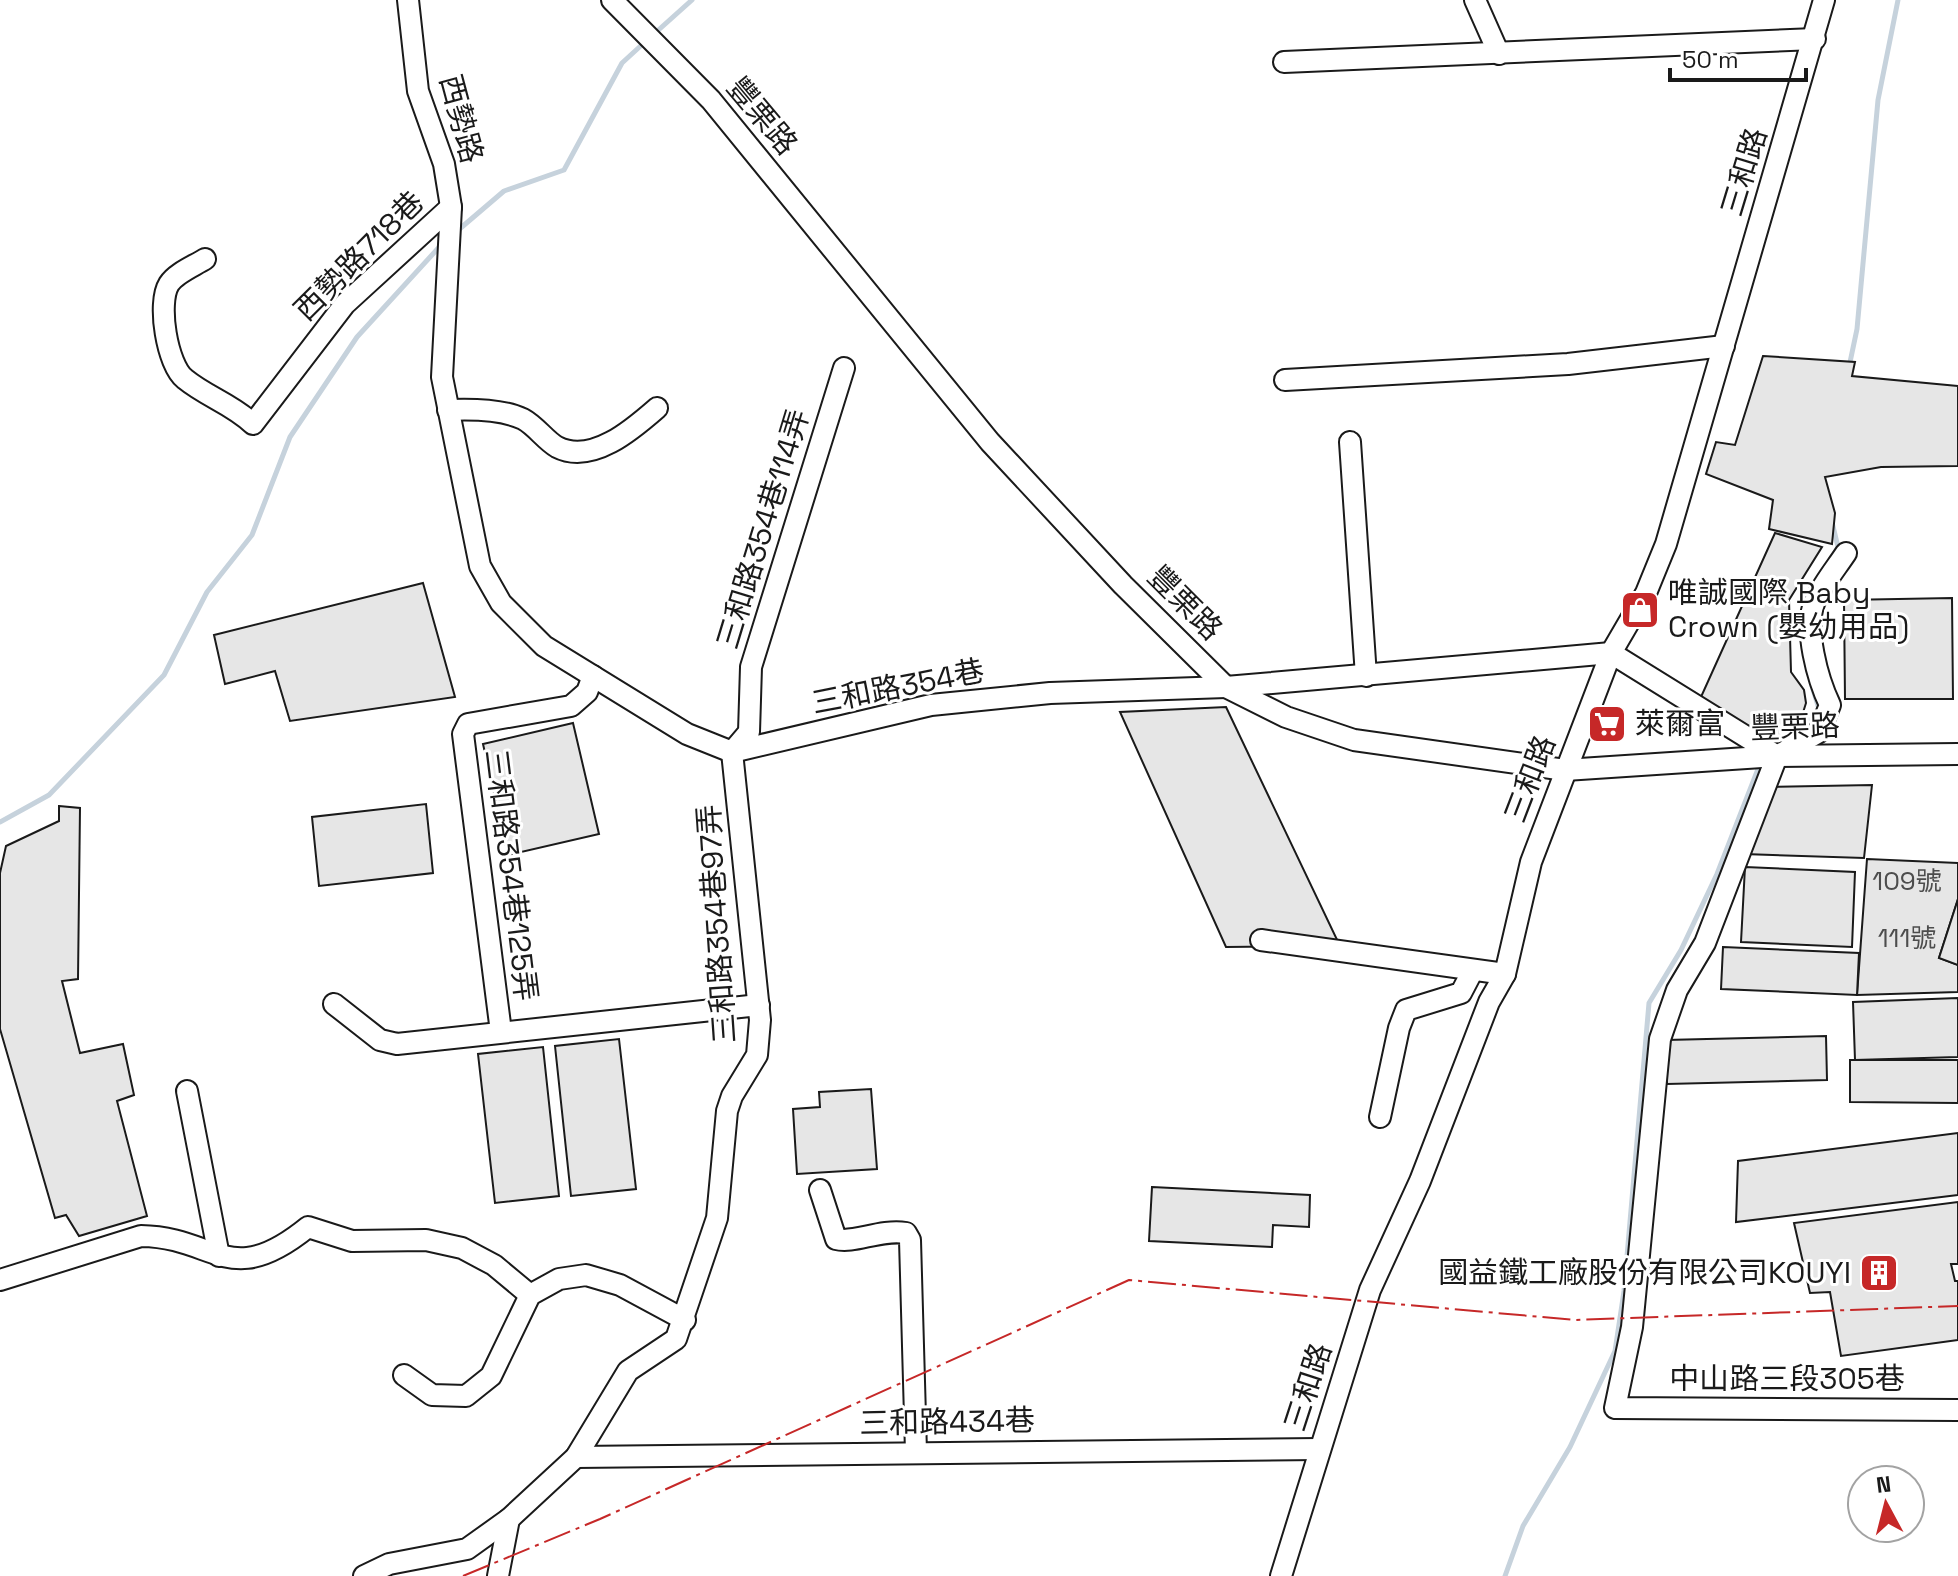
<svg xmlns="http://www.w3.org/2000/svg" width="1958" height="1576" viewBox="0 0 1958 1576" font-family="'Space Grotesk','Noto Sans TC',sans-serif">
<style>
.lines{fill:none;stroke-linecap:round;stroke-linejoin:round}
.stream{stroke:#c6d2dc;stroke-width:5}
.building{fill:#e6e6e6;stroke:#1a1a1a;stroke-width:2}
.minor-casing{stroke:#1a1a1a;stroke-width:24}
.minor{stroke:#fff;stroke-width:20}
.power{stroke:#c62828;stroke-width:2;stroke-dasharray:28 6 4 6;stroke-linecap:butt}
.labels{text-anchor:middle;stroke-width:6;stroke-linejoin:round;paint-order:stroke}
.number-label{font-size:26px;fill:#4d4d4d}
.street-label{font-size:30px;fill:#1a1a1a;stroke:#fff}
.poi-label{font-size:30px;fill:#1a1a1a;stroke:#fff;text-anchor:start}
</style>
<rect width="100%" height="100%" fill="#fff"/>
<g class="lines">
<!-- stream -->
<g class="stream">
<polyline points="654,34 692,0"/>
<polyline points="456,232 504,191 564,170 622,63 646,41"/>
<polyline points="1849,367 1857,329 1878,100 1898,0"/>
<polyline points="1832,522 1838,547 1834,554"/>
<polyline points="1781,744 1819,709 1812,686"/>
<polyline points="0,822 49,795 164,675 207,592 252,535 290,437 357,337 442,244"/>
<polyline points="1505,1576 1523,1526 1570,1447 1615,1351 1624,1291 1649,1003 1681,950 1717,874 1760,764"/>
</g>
</g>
<!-- building -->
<g class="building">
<polygon points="1763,356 1855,362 1852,376 1958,386 1958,466 1881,467 1825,477 1835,513 1832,544 1769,529 1773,500 1706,474 1716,442 1735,445"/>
<polygon points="1775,533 1822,547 1789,600 1791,672 1804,690 1806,703 1801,719 1778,744 1696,708"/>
<polygon points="423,583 455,697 290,721 275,671 225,684 214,635"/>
<polygon points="1952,598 1953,699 1845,699 1844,600"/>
<polygon points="1226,707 1340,946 1226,947 1120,712"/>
<polygon points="573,723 599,834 508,855 483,744"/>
<polygon points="1872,785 1864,858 1744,854 1761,787"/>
<polygon points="426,804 433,873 319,886 312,817"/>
<polygon points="59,806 80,808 78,979 62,981 80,1053 123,1044 134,1095 117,1101 147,1216 79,1236 66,1215 55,1218 0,1029 0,873 6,846 59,821"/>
<polygon points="1867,859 1958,863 1958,899 1939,958 1958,965 1958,992 1857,995"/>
<polygon points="1745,867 1855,872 1852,947 1741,942"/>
<polygon points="1958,899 1958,965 1939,958"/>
<polygon points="1723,947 1859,953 1857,995 1721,989"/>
<polygon points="1958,998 1958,1057 1855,1060 1853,1002"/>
<polygon points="1826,1036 1827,1080 1667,1084 1666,1040"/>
<polygon points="619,1039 636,1189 571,1196 555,1046"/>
<polygon points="543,1047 559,1196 495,1203 478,1054"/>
<polygon points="1850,1060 1958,1060 1958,1103 1850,1102"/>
<polygon points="871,1089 877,1169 797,1174 793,1109 820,1107 819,1092"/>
<polygon points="1958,1133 1958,1195 1736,1222 1738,1161"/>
<polygon points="1152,1187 1310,1195 1309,1227 1273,1225 1272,1247 1149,1241"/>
<polygon points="1958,1202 1958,1264 1951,1264 1955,1281 1958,1281 1958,1340 1841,1356 1830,1292 1810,1293 1794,1223"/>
</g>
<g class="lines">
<defs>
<g id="minor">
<polyline points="408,0 418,91 444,164 451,207 442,377 480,566 501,603 544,646 687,734 732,752 931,705 1050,693 1226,687 1611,653 1777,756"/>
<polyline points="612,0 711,100 990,442 1123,585 1226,687 1286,717 1354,740 1565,770 1777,756 1958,754"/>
<polyline points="1475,0 1499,54"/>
<polyline points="1284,62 1815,39"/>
<path d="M205,259C194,266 176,273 169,284C157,303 167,365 185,379C207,397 232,404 253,424L345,304L451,207"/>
<polyline points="1285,380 1568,364 1724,346"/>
<path d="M448,410C471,409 502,409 523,419C536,426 545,440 557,447C592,465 633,429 657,408"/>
<polyline points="1350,442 1366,676"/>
<path d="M1846,553C1836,568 1823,584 1815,601C1803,628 1818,680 1830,705L1819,732L1777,756L1705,943L1677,990L1660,1039L1632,1327L1615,1408L1958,1410"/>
<polyline points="732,752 749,732 751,667 844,368"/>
<polyline points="1261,940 1505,974"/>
<polyline points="334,1004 380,1040 397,1044 759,1005"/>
<polyline points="501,1032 463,734 468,724 571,706 587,692 593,676"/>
<polyline points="187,1091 219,1256"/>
<polyline points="1380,1117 1399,1028 1406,1010 1461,993 1473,970"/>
<path d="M820,1190L836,1239C854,1244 879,1229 906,1233L910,1240L916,1452"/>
<path d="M0,1280L141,1236C216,1237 229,1291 308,1227L352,1241L426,1240L462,1248L494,1265L530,1295"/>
<polyline points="404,1375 432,1395 466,1396 491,1376 530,1295 559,1279 586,1275 620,1285 685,1320"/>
<polyline points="576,1457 1319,1449"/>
<polyline points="364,1576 389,1564 467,1549 509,1519 576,1457 628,1371 676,1339 717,1218 727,1111 732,1096 757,1055 760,1020 732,752"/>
<polyline points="498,1576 509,1519"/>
<polyline points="1281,1576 1370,1290 1420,1181 1489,1002 1505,974 1531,862 1611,653 1646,593 1666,544 1824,0"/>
</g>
</defs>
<!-- minor casing -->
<use href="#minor" class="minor-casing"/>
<!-- minor -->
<use href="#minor" class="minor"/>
<!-- power -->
<polyline class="power" points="463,1576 600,1519 1129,1280 1575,1320 1958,1306"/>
</g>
<!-- icons -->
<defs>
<symbol id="shop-square" viewBox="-11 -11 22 22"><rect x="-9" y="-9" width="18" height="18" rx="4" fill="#c62828" stroke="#fff"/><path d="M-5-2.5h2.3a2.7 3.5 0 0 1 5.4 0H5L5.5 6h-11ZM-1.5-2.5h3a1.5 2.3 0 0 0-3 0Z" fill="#fff"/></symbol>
<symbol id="supermarket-square" viewBox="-11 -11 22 22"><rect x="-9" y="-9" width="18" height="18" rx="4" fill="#c62828" stroke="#fff"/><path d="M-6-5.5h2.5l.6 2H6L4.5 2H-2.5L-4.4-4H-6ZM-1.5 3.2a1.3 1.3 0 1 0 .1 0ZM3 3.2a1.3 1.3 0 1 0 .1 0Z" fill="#fff"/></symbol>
<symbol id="building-square" viewBox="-11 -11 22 22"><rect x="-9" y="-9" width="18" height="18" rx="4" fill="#c62828" stroke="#fff"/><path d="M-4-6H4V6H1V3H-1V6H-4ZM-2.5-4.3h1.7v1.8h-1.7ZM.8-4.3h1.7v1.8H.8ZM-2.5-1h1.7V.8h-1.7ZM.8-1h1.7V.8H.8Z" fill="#fff"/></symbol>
</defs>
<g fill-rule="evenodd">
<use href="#shop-square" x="1618" y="588" width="44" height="44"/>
<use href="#supermarket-square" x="1585" y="702" width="44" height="44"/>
<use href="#building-square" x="1857" y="1251" width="44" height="44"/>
</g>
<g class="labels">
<!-- number labels -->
<g class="number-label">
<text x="1907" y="890">109號</text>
<text x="1907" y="947">111號</text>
</g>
<!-- street labels -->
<g class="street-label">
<text transform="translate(762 116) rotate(50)" y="10">豐栗路</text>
<text transform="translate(461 119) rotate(75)" y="10">西勢路</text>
<text transform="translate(1744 172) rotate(-73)" y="10">三和路</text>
<text transform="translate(359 256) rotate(-45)" y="10">西勢路718巷</text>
<text transform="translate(763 529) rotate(-73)" y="10">三和路354巷114弄</text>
<text transform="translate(1185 603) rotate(45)" y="10">豐栗路</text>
<text transform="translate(898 687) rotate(-11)" y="10">三和路354巷</text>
<text transform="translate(1795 727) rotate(-2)" y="10">豐栗路</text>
<text transform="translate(1530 779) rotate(-69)" y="10">三和路</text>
<text transform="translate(511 875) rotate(83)" y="10">三和路354巷125弄</text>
<text transform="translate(717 924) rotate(-94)" y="10">三和路354巷97弄</text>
<text x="1787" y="1389">中山路三段305巷</text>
<text transform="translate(1308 1387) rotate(-72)" y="10">三和路</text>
<text transform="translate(947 1422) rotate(-1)" y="10">三和路434巷</text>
</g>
<!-- poi labels -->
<g class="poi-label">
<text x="1668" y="603">唯誠國際 Baby<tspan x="1668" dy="34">Crown (嬰幼用品)</tspan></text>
<text x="1635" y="734">萊爾富</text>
<text x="1851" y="1283" text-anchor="end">國益鐵工廠股份有限公司KOUYI</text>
</g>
</g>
<!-- north arrow -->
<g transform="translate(1886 1504) rotate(353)"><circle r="38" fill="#ffffff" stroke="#a3a3a3" stroke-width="2"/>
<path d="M0-6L14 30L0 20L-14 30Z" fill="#c62828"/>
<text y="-12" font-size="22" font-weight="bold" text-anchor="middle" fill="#1a1a1a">N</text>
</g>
<!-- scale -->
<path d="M1670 68v12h136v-12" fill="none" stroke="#1a1a1a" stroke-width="4"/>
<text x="1682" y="68" font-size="24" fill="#1a1a1a" stroke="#ffffff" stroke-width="6" paint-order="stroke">50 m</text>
</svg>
